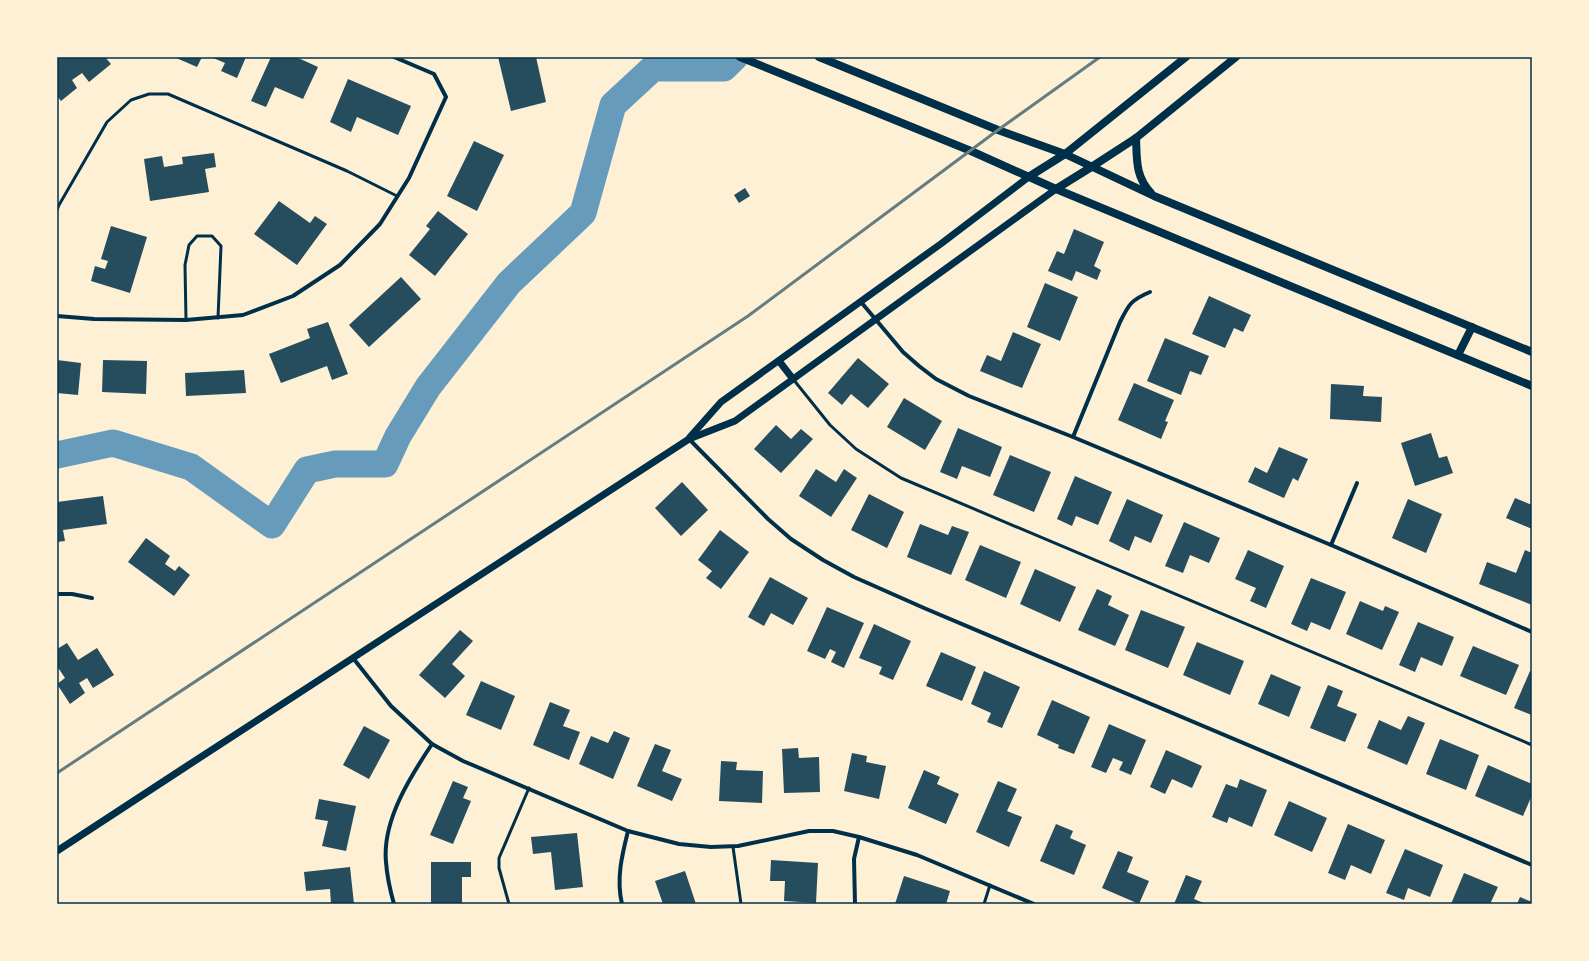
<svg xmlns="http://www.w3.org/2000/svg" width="1589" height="961" viewBox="0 0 1589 961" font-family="'Roboto Serif',serif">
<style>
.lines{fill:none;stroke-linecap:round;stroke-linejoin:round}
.river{stroke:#669bbc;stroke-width:27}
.building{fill:#264d5e}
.service{stroke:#003049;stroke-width:3}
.minor{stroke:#003049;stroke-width:4}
.tertiary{stroke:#003049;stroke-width:7}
.secondary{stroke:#003049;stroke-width:8}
.rail{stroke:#657d81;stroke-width:3}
.neatline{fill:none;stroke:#003049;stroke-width:1.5}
</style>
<rect width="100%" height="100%" fill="#fdf0d5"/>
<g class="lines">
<!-- river -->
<polyline class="river" points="57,455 113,443 191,467 272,525 307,470 335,464 385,464 398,436 428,387 509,283 583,213 613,105 653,68 724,68 735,57"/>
</g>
<!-- building -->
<g class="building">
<polygon points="57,57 105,57 111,64 89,82 82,73 72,80 77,88 61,101 57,96"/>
<polygon points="174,57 202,57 197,67"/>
<polygon points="211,57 246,57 237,78 221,71 225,63"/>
<polygon points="271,57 296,57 318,67 303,99 275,87 266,107 251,101"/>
<polygon points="498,57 536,57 546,102 511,111"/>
<polygon points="348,79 411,106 398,135 357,117 351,132 330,122"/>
<polygon points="474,141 504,155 477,211 447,196"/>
<polygon points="214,153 216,167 205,169 209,192 150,201 144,159 162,156 164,167 183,164 182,157"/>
<polygon points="745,188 750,196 739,203 734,195"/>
<polygon points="279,201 310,223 315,216 327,224 297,265 254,234"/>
<polygon points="438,211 468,234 435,276 409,255 430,229 426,226"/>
<polygon points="111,226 147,237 130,293 91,281 95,266 105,269 108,261 101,259"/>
<polygon points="1074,229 1104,242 1094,266 1101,270 1097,280 1076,271 1072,281 1048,271 1057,251 1064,254"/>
<polygon points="401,277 421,299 369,347 349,325"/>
<polygon points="1045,283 1078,297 1060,341 1027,327"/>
<polygon points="1209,296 1251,315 1243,332 1234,328 1225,348 1192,334"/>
<polygon points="328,322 348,374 332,380 327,366 281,383 269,354 310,338 307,329"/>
<polygon points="1013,332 1041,344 1022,388 980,371 987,355 1001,361"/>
<polygon points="1165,338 1209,356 1201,375 1190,371 1181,395 1147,381"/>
<polygon points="858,358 889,384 868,408 851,394 842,405 828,393"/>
<polygon points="57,360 81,363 78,395 57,393"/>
<polygon points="103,360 147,361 146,394 102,392"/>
<polygon points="244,370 246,393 186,396 185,373"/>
<polygon points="1134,383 1174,400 1165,421 1168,422 1161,439 1118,420"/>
<polygon points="1331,384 1364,386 1363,396 1382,397 1381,422 1330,419"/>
<polygon points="904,398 942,421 925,450 887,427"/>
<polygon points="776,425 791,439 801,429 813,439 781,473 754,449"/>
<polygon points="958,428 1002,447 990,477 962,466 957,479 940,472"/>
<polygon points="1431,433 1439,458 1447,456 1453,473 1415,486 1401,443"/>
<polygon points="1279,447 1308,459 1298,481 1293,478 1284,498 1248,482 1255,467 1267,473"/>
<polygon points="1010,455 1051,472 1034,512 993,495"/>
<polygon points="816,469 836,482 844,469 857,478 831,517 799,496"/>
<polygon points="1075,476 1112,492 1098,525 1076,516 1072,526 1057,519"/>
<polygon points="682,482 708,510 681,536 655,508"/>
<polygon points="869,494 904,512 887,548 851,530"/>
<polygon points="103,496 107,524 63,530 65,541 57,542 57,502"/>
<polygon points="1515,498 1532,505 1532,529 1506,518"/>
<polygon points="1127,499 1163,515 1151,543 1135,536 1129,551 1109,541"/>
<polygon points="1408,499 1442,514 1426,553 1392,538"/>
<polygon points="1184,522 1220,538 1209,563 1190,555 1183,573 1165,566"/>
<polygon points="920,524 948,535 952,526 969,532 951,575 907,557"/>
<polygon points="720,530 749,552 721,589 706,578 712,571 698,560"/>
<polygon points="146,538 170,556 165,564 175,571 179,566 190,575 174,596 128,562"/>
<polygon points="980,545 1021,562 1006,598 965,580"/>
<polygon points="1248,550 1284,566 1266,608 1250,601 1256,588 1235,579"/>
<polygon points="1525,550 1532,553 1532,605 1479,584 1487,562 1516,573"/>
<polygon points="1035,569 1076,587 1060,622 1020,604"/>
<polygon points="770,577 808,598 793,625 771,613 764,626 748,617"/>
<polygon points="1311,578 1346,592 1330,630 1311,622 1307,631 1291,624"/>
<polygon points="1097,589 1112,596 1108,605 1129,615 1115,646 1078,630"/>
<polygon points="1360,601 1383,611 1385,606 1399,612 1382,650 1346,634"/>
<polygon points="827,607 864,623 844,668 831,662 836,652 830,649 825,659 807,651"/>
<polygon points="1141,610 1185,627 1168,668 1125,650"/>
<polygon points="1418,622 1454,637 1442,666 1421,657 1415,672 1399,665"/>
<polygon points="874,624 911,641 893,680 879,674 882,667 859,658"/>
<polygon points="460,630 473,641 452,664 465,676 445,698 419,675"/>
<polygon points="1197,642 1244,661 1230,695 1183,675"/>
<polygon points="67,643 78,660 97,648 114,675 93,688 87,678 79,683 85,693 70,704 57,684 65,678 57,666 57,649"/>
<polygon points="1473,646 1519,665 1506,695 1460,676"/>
<polygon points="941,652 976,667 962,701 926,686"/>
<polygon points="984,671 1020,687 1002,728 987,722 991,713 971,704"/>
<polygon points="1530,671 1532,672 1532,715 1514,708"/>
<polygon points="1271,674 1301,687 1289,717 1258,704"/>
<polygon points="481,681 515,696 501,730 466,715"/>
<polygon points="1328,685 1343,691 1337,706 1357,714 1345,742 1310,728"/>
<polygon points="1052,700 1090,717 1074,754 1058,748 1059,745 1037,735"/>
<polygon points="550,702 570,710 563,726 580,732 569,760 533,745"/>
<polygon points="1408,716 1425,723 1407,765 1367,748 1379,720 1401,730"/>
<polygon points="1109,724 1146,740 1131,775 1119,770 1123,762 1113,758 1106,773 1091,767"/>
<polygon points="364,726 390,740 369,779 343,765"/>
<polygon points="614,731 630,738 613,779 579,764 591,736 608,743"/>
<polygon points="1440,739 1479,755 1466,790 1426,774"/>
<polygon points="655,744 671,750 662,771 682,779 672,801 637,786"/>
<polygon points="798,748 799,758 819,757 820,792 784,793 782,749"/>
<polygon points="1166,750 1202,766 1192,788 1172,779 1165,794 1150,787"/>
<polygon points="852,753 867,756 866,762 886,766 879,799 844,791"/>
<polygon points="721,761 737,762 736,770 763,771 762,803 719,801"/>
<polygon points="1488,765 1532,784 1532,795 1523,816 1475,796"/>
<polygon points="924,770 940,777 937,784 959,794 946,824 908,808"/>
<polygon points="1240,779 1267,790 1252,827 1229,817 1227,823 1212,817 1226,784 1237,788"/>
<polygon points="453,781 468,787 463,798 471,801 453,844 430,835"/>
<polygon points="998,781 1017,789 1007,811 1022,817 1009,847 976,832"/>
<polygon points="319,799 356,806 346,851 322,846 328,821 315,819"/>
<polygon points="1289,801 1327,818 1312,852 1274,835"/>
<polygon points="1056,824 1073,831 1070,838 1086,845 1074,875 1040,861"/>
<polygon points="1348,824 1385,840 1371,874 1351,865 1345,880 1328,873"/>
<polygon points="577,833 583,887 555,890 551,852 533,854 531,837"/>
<polygon points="1405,849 1443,865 1430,897 1408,888 1404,900 1386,893"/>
<polygon points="1118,851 1133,857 1127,872 1149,881 1139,904 1102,888"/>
<polygon points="771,860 818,863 816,903 784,901 785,881 770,881"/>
<polygon points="431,862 471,862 471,877 462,877 462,904 431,904"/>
<polygon points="350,867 354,904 331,904 330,889 306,891 304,872"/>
<polygon points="685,871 696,904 663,904 655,881"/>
<polygon points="1464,873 1498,887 1490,904 1451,904"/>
<polygon points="1186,875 1202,881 1194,899 1206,904 1174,904"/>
<polygon points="904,876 950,891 946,904 895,904"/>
<polygon points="1520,897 1532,902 1532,904 1517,904"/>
</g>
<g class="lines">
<!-- service -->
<g class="service">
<polyline points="57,210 59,205 107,122 131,100 149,94 168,94 347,171 397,196"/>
<polyline points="186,320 185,265 189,245 197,236 212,236 221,246 218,318"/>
<polyline points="793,379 830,425 856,449 901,478 1532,745"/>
<polyline points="733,847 741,904"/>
<polyline points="509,904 499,868 499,858 529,788"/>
<polyline points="984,904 990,885"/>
</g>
<!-- minor -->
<g class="minor">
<polyline points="861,302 903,352 919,366 936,379 969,396 1073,437 1331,545 1532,632"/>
<polyline points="57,316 94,319 186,320 243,315 293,296 340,265 380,224 409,178 446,97 434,74 394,57"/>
<path d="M1073,437L1120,322C1129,304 1131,300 1150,292"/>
<polyline points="689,439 768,519 791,539 823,560 854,577 924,608 1532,865"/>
<polyline points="1331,545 1357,483"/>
<polyline points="57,594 72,594 92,598"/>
<polyline points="353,658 391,706 432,744 463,761 628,831 679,844 711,847 738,846 809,831 833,831 859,837 917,855 1034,904"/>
<path d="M394,904C390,890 387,876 386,862C382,821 410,777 432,744"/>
<path d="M622,904C616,879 622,855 628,831"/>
<polyline points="855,904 854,859 859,837"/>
</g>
<!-- tertiary -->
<g class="tertiary">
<polyline points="779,361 793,379"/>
<polyline points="690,437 721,402 942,243 1030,176"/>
<polyline points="57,851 187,766 689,439 735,421 1056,189"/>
</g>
<!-- secondary -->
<g class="secondary">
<polyline points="740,57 971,151 1056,189 1532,386"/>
<polyline points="819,57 998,130 1065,154 1154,196 1532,352"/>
<path d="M1136,138C1137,159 1135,176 1151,193"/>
<polyline points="1030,176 1065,154 1186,57"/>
<polyline points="1056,189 1093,166 1136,138 1236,57"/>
<polyline points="1458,355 1472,327"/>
</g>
<!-- rail -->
<polyline class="rail" points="57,773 748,316 998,130 1100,57"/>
</g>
<!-- border -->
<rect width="1589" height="961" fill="none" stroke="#fdf0d5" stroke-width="116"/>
<rect x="58" y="58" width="1473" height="845" class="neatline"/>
</svg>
